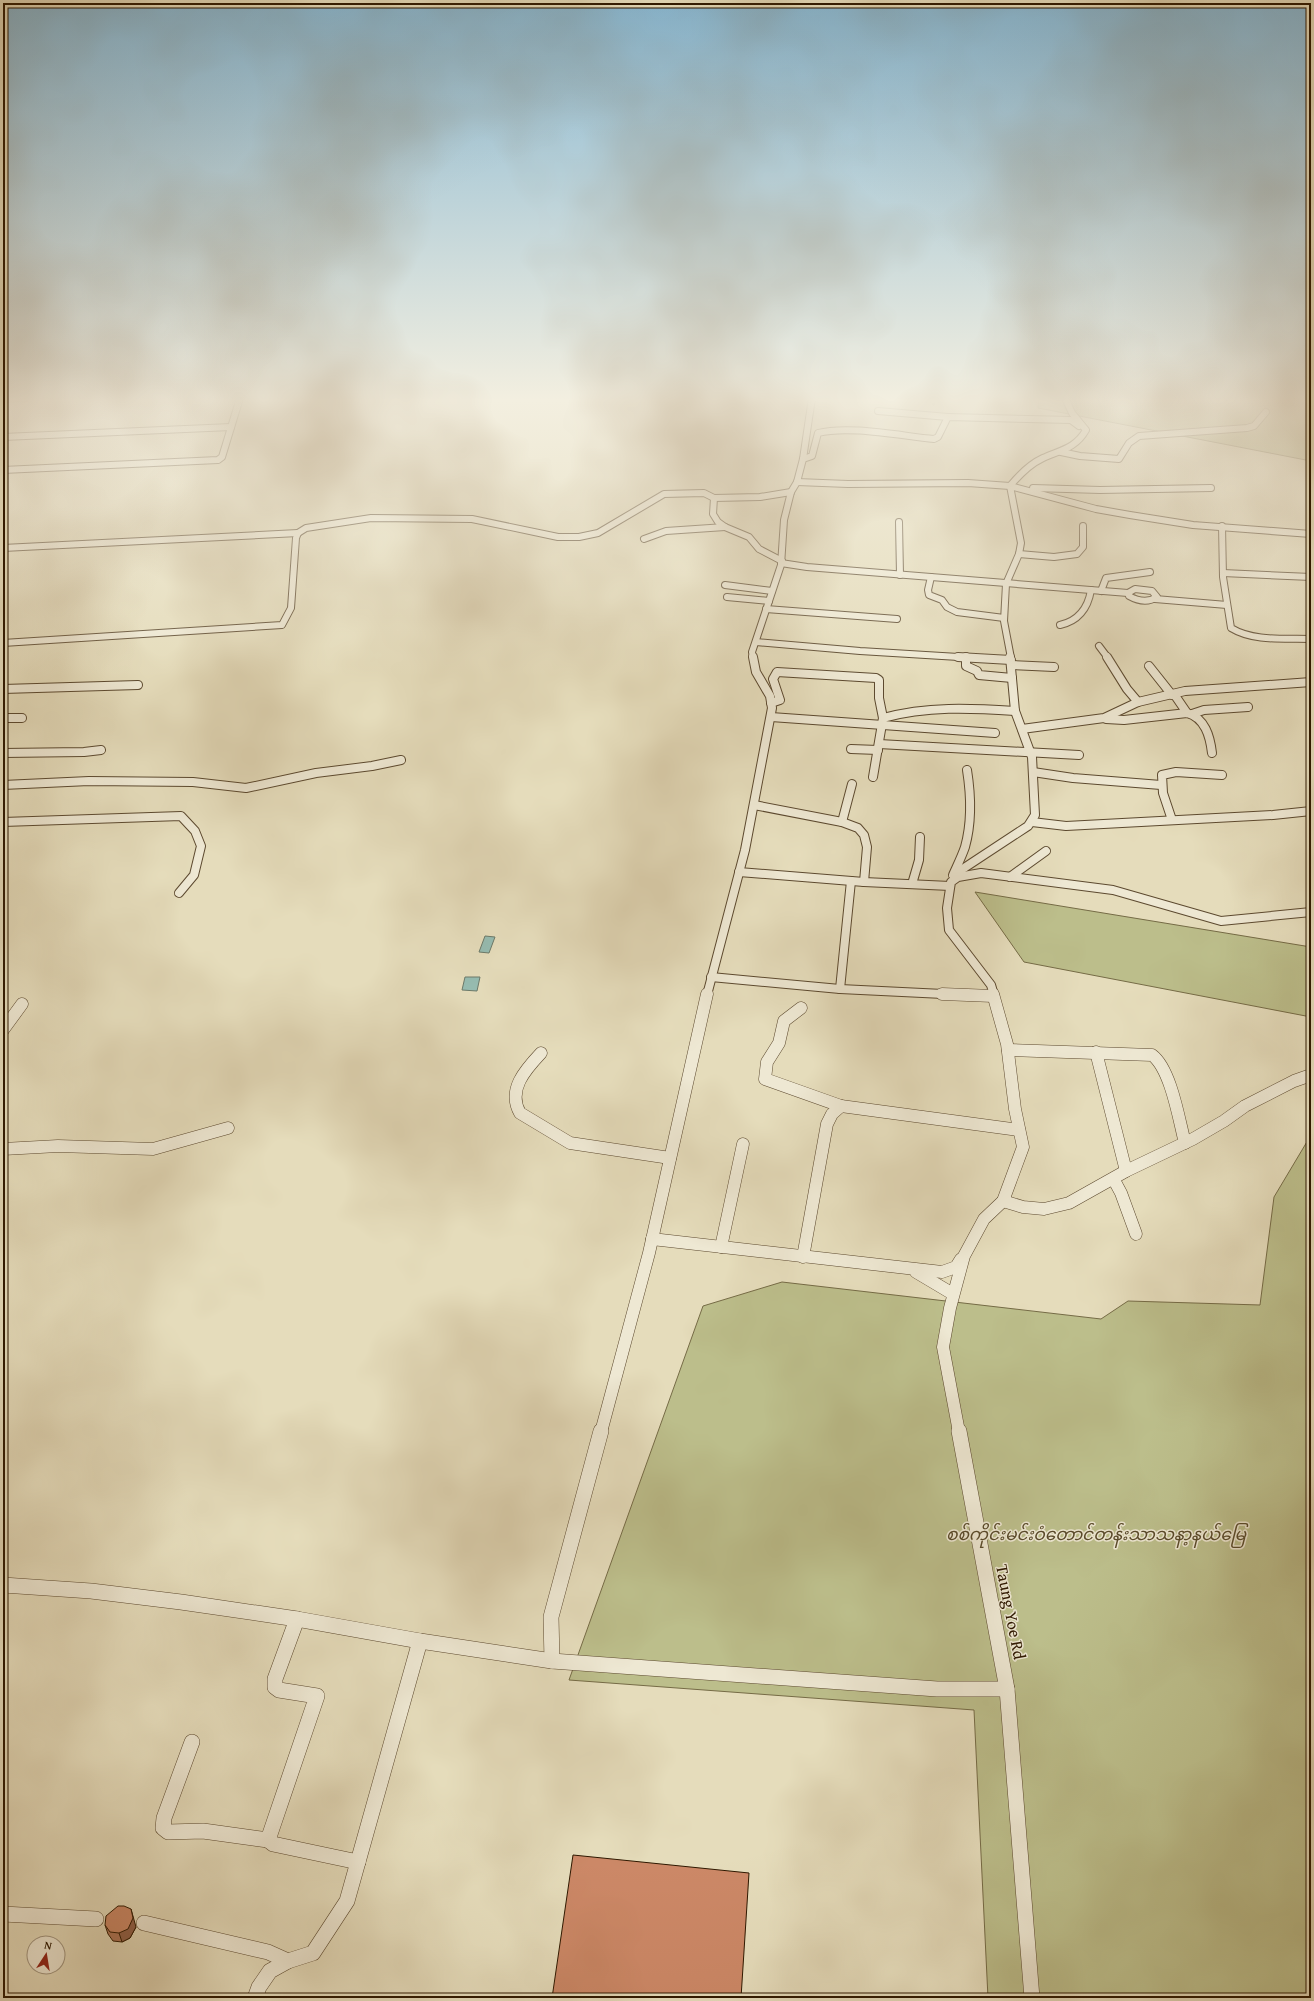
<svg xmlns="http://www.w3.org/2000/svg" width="1314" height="2001" viewBox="0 0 1314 2001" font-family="'Gentium Book Plus','Noto Sans Myanmar',serif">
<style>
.green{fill:#bcbe8b;stroke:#756b46}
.water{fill:#96bcb1;stroke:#6c7a6a}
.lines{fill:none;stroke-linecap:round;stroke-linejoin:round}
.street-far3-casing{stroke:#5c492f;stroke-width:8}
.street-far2-casing{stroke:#5c492f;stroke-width:10}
.street-far1-casing{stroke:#5c492f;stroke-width:13}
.street-casing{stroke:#5c492f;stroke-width:16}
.street-far3{stroke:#eee8d3;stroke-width:6}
.street-far2{stroke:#eee8d3;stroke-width:8}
.street-far1{stroke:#eee8d3;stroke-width:12}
.street{stroke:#eee8d3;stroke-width:15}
.wall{fill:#af7559;stroke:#2e1800}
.shaded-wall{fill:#8f5f48;stroke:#2e1800}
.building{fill:#cc8867;stroke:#2e1800}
.labels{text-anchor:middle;stroke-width:3;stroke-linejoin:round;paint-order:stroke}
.near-park-label{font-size:17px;font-style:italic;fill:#594a2a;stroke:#eee8d3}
.near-street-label{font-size:17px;fill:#2e1800;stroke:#eee8d3}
</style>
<rect width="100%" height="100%" fill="#e5dcbb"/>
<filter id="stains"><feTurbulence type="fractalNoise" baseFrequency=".005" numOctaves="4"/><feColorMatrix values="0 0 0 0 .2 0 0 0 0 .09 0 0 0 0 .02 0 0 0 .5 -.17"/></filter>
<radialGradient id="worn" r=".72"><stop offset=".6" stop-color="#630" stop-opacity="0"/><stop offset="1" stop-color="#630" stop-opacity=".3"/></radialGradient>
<!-- green -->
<g class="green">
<polygon points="1039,398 1311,398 1311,461 1038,408"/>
<polygon points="975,892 1311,947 1311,1017 1024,962"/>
<polygon points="1311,1135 1311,1998 988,1998 974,1710 569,1680 703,1306 782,1282 1101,1319 1128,1301 1260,1305 1274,1197"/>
</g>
<!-- water -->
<g class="water">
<polygon points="485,936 495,937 489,953 479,952"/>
<polygon points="465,977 480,977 477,991 462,990"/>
</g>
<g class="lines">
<defs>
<g id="street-far3">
<polyline points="3,399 25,398"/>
<polyline points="878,411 948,417"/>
<polyline points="3,437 231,427"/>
<polyline points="1061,452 1080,456 1119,459 1129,443 1139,436 1247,428 1254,426 1266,412"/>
<path d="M803,459L812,456L818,433C849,425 901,436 934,439L938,437L948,417L1071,420L1079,426"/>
<polyline points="3,470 218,460 222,457 240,398"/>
<polyline points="797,482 848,484 968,483 1010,486 1096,509 1130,515 1193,525 1311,534"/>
<polyline points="1033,488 1100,490 1211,488"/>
<polyline points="714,498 713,514 718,522 725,527 749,537 759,549 782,561"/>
<polyline points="899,522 900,575"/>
<path d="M1222,526L1223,577L1231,628C1254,642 1285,638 1311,639"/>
<polyline points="644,539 666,531 725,527"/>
<polyline points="3,548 298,533"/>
<polyline points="1019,554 1054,557 1077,554 1083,547 1083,526"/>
<polyline points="781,563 807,567 1128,593"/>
<polyline points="1223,573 1311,577"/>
<polyline points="931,577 928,590 929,595 942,600 947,607 957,612 1004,618"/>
<polyline points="725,585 772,591"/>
<path d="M1135,589L1152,591L1157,597C1148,603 1138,601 1129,596L1128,593Z"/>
<polyline points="1101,591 1106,578 1150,572"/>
<polyline points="727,597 769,601"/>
<polyline points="1155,599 1227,605"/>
<polyline points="766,609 897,619"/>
<path d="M1060,625C1078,621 1088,608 1091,590"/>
<polyline points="756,642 860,651 975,658"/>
<polyline points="3,643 282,625 291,608 296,538 298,533 306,528 371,518 472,519 558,537 579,537 598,533 664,494 704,493 714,498 760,497 791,492"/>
<polyline points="1099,646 1108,658"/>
<polyline points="753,658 752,652 781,565 784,520 791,492 797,482 803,459 812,398"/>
<path d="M1011,658L1004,621L1006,584L1019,554L1021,543L1010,486C1019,475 1030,464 1043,458C1061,450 1076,448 1086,430L1072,413L1065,398"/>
</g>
<g id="street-far2">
<polyline points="958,657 1011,660"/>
<polyline points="966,657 966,666 977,671 979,675 1012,678"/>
<polyline points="1107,657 1127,689 1138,702"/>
<polyline points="1011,665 1054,667"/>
<polyline points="1149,666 1172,695"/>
<polyline points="3,689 138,685"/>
<polyline points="1174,694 1187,713"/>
<polyline points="771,703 780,700 773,679 777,672 876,678 879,680 879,698 883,718 873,777"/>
<polyline points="1192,714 1204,710 1248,707"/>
<polyline points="771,717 995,733"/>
<polyline points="3,718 22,718"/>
<path d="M883,718C927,706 970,708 1015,711"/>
<path d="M1106,719L1124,720L1187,713C1205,718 1210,736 1212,753"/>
<polyline points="1022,729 1104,718 1138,702 1185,691 1311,682"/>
<polyline points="879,744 1079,755"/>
<polyline points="851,749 878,750"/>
<polyline points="3,753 84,752 101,750"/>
<polyline points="1033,772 1073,778 1161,785"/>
<polyline points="3,785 89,781 193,782 246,788 316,773 372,766 401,760"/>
<polyline points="754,805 842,822 858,828 864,835 867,847 864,882"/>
<polyline points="1172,820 1163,793 1162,775 1176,772 1222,775"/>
<polyline points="3,822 181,816 195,831 201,846 194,875 179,893"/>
<polyline points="842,822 852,784"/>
<polyline points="1032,822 1066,826 1273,815 1311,811"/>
<polyline points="739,872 864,882 950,886"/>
<polyline points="955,874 1028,826 1035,815 1032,757 1015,711 1010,657"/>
<path d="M953,875C957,866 962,856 965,847C972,822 971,795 967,770"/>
<polyline points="1010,877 1046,851"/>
<polyline points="912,884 919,860 920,837"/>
<polyline points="711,977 840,989 964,995"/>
<polyline points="840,989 851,881"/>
<polyline points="707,995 745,850 772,708 770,696 756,672 753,657"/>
<polyline points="994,995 991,985 949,930 947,908 951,882 958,877 981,873 1113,890 1221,921 1311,912"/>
</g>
<g id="street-far1">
<polyline points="942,994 993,996"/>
<polyline points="801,1008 784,1021 779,1043 767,1062 765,1079 841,1106 1019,1130"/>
<polyline points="3,1030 22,1004"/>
<path d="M1008,1050L1152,1055C1171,1069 1179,1120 1185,1143"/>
<polyline points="1096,1052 1126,1171"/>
<path d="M541,1053C525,1070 507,1090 520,1113L570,1143L670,1158"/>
<polyline points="3,1149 58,1146 153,1149 228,1128"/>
<polyline points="1114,1180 1121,1193 1136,1234"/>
<polyline points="1003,1201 1023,1207 1044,1209 1069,1203 1126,1171 1193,1139 1224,1121 1245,1106 1294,1081 1311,1075"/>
<polyline points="652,1239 942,1272 956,1267 961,1259"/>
<polyline points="721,1247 743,1144"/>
<polyline points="803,1257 827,1124 832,1114 841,1106"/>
<polyline points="916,1272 953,1294"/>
<polyline points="601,1432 649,1253 707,994"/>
<polyline points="959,1432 943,1347 950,1308 964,1256 984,1219 1003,1201 1023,1147 1015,1109 1007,1044 993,994"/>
</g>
<g id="street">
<polyline points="959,1431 1007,1689 1032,1998"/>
<polyline points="3,1585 91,1591 181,1602 297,1619 420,1641 552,1661 937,1689 1007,1689"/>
<polyline points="297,1619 275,1679 275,1687 279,1690 317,1696 268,1840 273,1844 358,1862"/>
<polyline points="552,1661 551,1617 601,1431"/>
<polyline points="192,1742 164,1818 163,1828 168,1832 203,1831 268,1840"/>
<polyline points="3,1914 96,1919"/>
<polyline points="144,1923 268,1952 288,1961"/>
<polyline points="255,1998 259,1987 270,1971 288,1961 313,1953 347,1901 420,1641"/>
</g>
</defs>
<!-- street-far3 casing -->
<use href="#street-far3" class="street-far3-casing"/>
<!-- street-far2 casing -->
<use href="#street-far2" class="street-far2-casing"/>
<!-- street-far1 casing -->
<use href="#street-far1" class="street-far1-casing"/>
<!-- street casing -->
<use href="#street" class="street-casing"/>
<!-- street-far3 -->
<use href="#street-far3" class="street-far3"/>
<!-- street-far2 -->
<use href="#street-far2" class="street-far2"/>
<!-- street-far1 -->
<use href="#street-far1" class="street-far1"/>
<!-- street -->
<use href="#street" class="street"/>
</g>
<!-- wall -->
<polygon class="wall" points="105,1925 136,1927 130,1938 122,1942 113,1941 108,1934"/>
<!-- shaded-wall -->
<polygon class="shaded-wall" points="131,1909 136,1927 130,1938 122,1942 119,1933"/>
<!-- building -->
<g class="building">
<polygon points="573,1855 749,1873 741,1998 552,1998"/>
<polygon points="118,1906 124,1906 131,1909 133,1918 128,1929 119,1933 110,1932 105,1925 106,1916"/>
</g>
<!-- sky -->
<linearGradient id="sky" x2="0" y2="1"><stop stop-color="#87b7d2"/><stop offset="0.59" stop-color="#f3efe0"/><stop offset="1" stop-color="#f3efe0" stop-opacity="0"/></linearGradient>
<rect width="1314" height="678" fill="url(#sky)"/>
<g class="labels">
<!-- near-park labels -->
<g class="near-park-label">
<text x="1096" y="1540">စစ်ကိုင်းမင်းဝံတောင်တန်းသာသနာ့နယ်မြေ</text>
</g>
<!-- near-street labels -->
<g class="near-street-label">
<text transform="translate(1011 1612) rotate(79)" y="6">Taung Yoe Rd</text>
</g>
</g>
<!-- margin -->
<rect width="1314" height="2001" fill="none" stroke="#e5dcbb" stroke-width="16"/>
<rect x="4" y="4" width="1306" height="1993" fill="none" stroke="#2e1800" stroke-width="2"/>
<rect x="8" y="8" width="1298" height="1985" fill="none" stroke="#2e1800"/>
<!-- north arrow -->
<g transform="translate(46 1955) rotate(12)"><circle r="19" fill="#eee8d3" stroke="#a1957f"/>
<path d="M0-3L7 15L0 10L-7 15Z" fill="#8f2418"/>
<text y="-6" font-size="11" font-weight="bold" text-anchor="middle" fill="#2e1800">N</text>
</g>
<rect width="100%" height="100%" filter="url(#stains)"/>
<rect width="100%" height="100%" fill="url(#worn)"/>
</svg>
